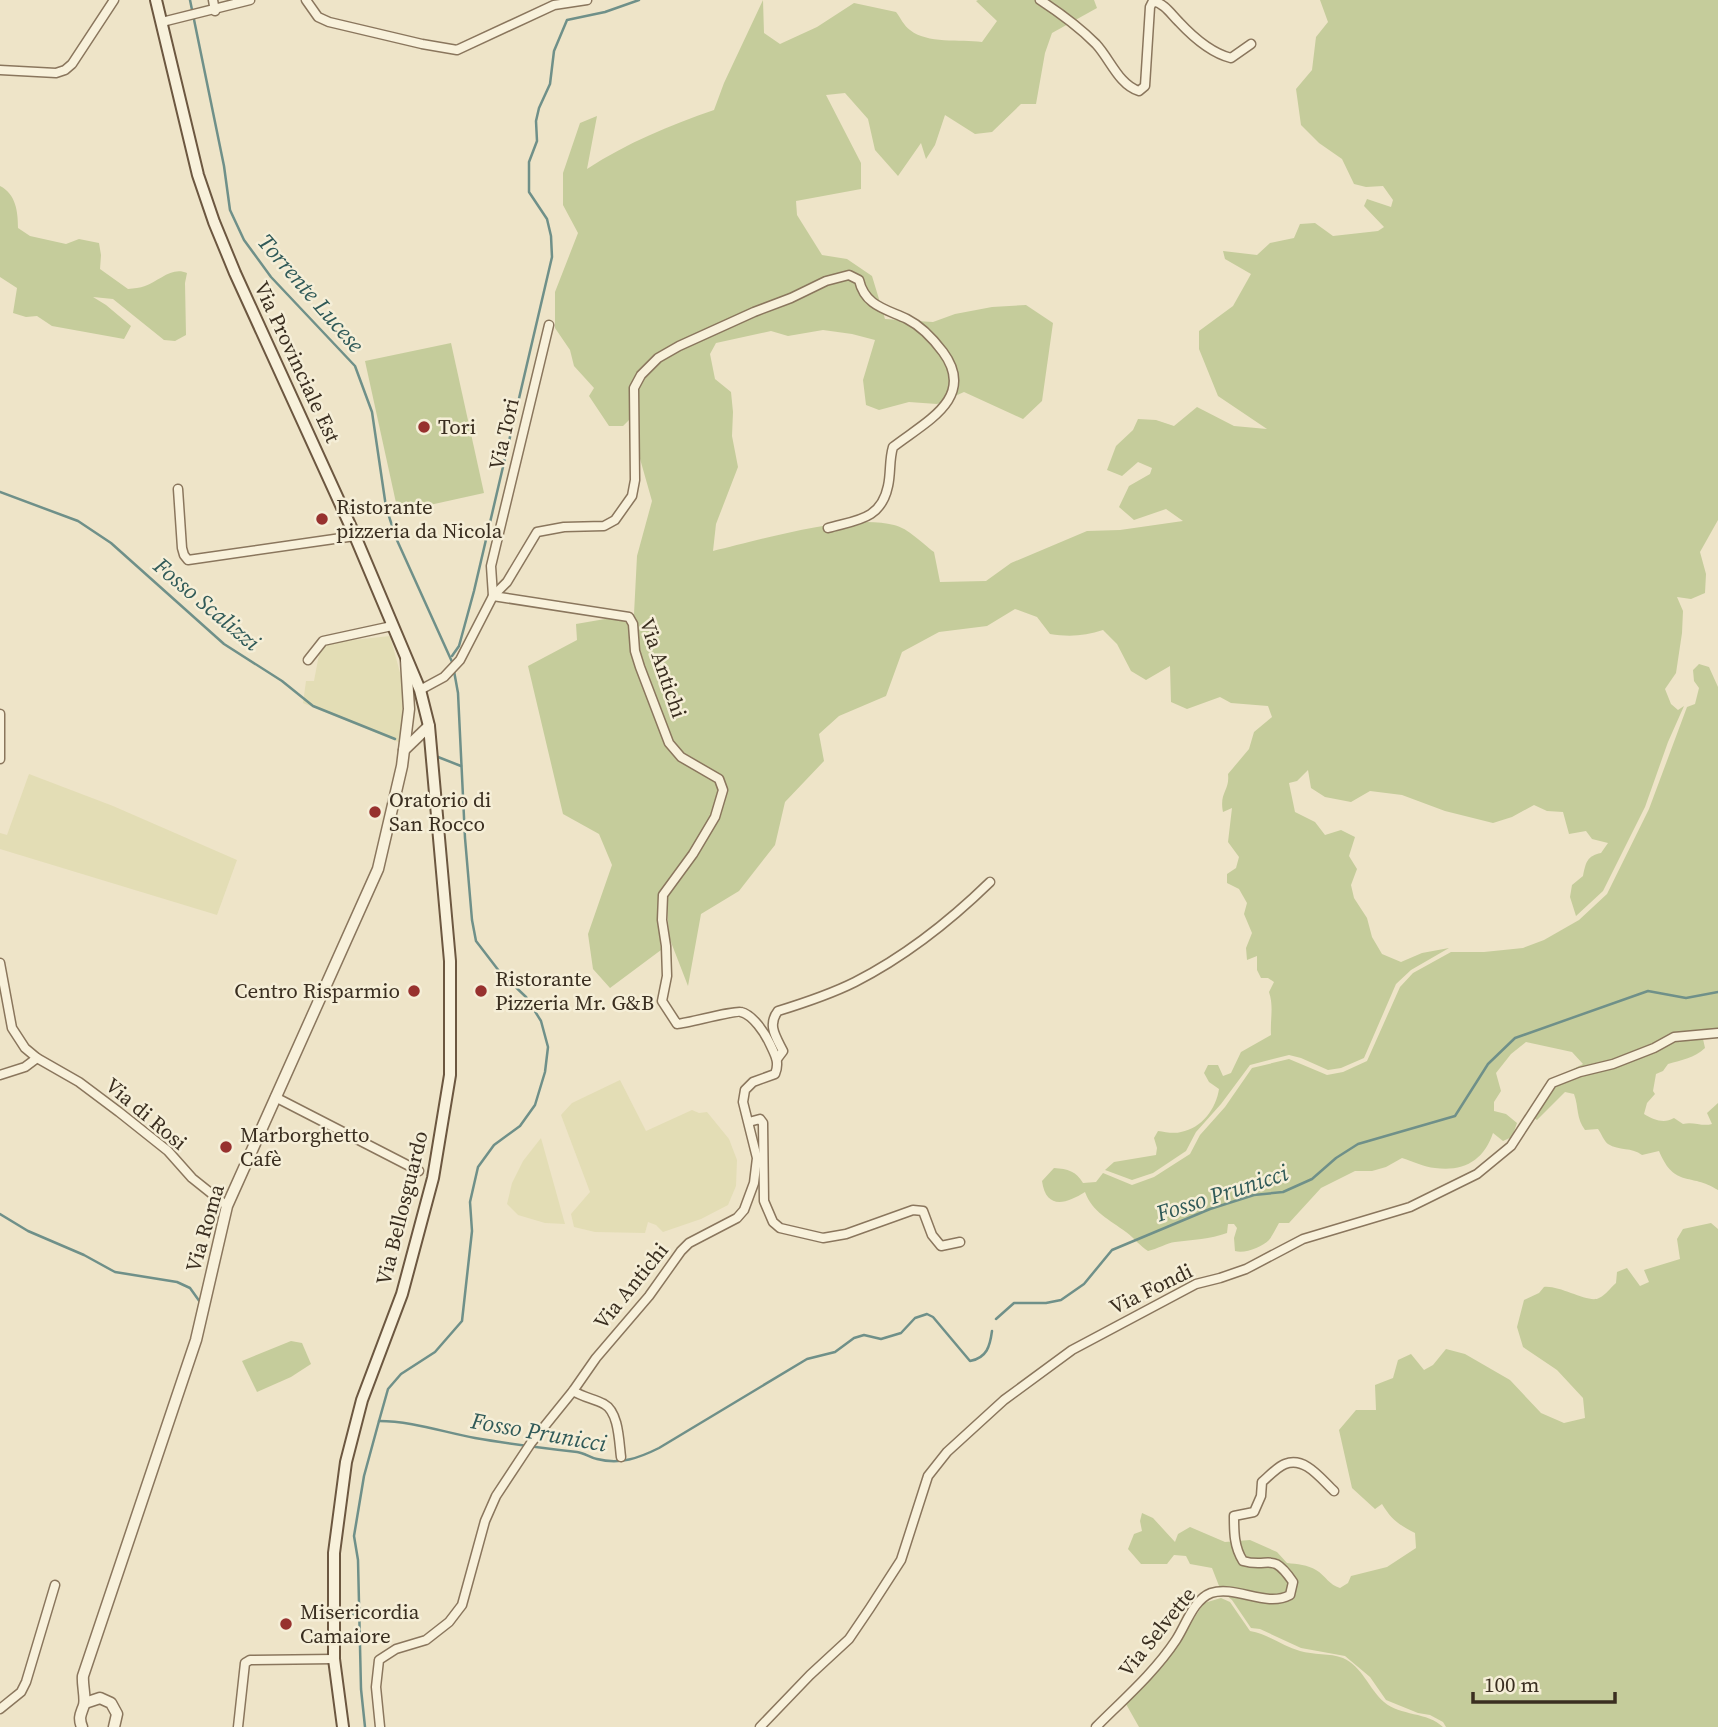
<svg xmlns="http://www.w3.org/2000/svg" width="1718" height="1727" viewBox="0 0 1718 1727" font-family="'Source Serif 4',serif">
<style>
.farmland{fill:#e3ddb5}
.green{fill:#c5cc9b}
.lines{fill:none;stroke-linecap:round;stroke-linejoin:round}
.stream{stroke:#6f9089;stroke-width:2.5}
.minor-casing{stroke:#8a765d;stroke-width:11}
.tertiary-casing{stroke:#8a765d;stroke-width:13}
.secondary-casing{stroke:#6c5740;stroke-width:14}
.minor{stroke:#f8f1db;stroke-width:8}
.tertiary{stroke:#f8f1db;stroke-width:10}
.secondary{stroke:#f8f1db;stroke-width:10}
.poi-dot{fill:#97312e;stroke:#f5eed7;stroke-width:2.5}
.labels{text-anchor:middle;stroke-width:5;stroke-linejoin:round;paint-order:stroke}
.street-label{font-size:21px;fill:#3a2e20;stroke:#f5eed7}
.poi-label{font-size:21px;fill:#3a2e20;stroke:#f5eed7;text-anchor:start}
.water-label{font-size:23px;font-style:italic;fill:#305a58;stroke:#f5eed7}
</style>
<rect width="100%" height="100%" fill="#eee4c8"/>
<!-- farmland -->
<g class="farmland">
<polygon points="390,636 405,691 405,715 401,743 303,703 306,681 314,681 320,649 326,643"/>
<polygon points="29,774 113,806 237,860 217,915 0,849 0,833 7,835"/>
<polygon points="620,1080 646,1131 692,1110 699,1113 707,1112 729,1139 737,1160 736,1186 728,1205 701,1219 663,1232 656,1225 648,1222 645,1233 595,1232 574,1227 571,1214 590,1192 561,1115 572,1103"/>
<polygon points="541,1138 565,1224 545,1223 518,1215 507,1204 512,1183 523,1161"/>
</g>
<!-- green -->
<g class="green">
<path d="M763,0L764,33L780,44L817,27L854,3L896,12C900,17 904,26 910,30C927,44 960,39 982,42L997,21L976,1L978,0H1094L1097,8L1052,33L1045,53L1036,104H1021L992,132L975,134L945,115L935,145L926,159L921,143L898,176L875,150L868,119L845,93L826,95L861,163V189L796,201L797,215L822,255L847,259L872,276L885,319L933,322L955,314L992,307L1026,305L1053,323L1042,401L1023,419L964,392L937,404L909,402L879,410L866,405L863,380L875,340L852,334L823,330L788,336L771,331L716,343L710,354L715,379L731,392L733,412L732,436L738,467L716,524L713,551C760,540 849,513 894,525C908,528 923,544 934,552L940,582L986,581L1011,563L1087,531L1120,530L1183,521L1166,509L1134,520L1119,507L1129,486L1150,474L1152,468L1138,462L1122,476L1107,470L1116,446L1133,430L1138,419L1156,420L1174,426L1197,407L1234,426L1267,429L1218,396L1199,349V331L1233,306L1251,274L1225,259L1223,251L1257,255L1270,243L1294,238L1300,224L1315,223L1333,236L1378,231L1384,227L1364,206L1367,199L1391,207L1393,200L1383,186L1366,187L1354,184L1342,159L1319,143L1301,125L1296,89L1312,70L1316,37L1328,22L1320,0H1718V520L1700,552L1706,574L1705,593L1691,599L1677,597L1683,611L1682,633L1676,673L1665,689L1671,704L1678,710L1684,706L1668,742L1645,807L1603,891L1576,916L1570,897L1572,885L1583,876C1586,862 1587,856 1601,853L1608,843L1592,839L1586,831L1569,834L1563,812L1547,811L1534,805L1512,817L1493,823L1445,811L1402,795L1370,791L1351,802L1325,797L1311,788L1308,770L1297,781L1289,783L1295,812L1315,822L1325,835L1341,830L1355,837L1349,856L1357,869L1351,885L1354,898L1367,918L1372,937L1382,954L1401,962L1422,953L1449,948L1411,970L1396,984L1364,1058L1341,1068L1328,1070L1301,1058L1289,1055L1250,1065L1221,1104L1196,1132L1186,1151L1153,1173L1132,1180L1105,1170L1114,1162L1156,1155L1157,1148L1154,1138L1158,1131C1165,1132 1174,1134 1181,1132C1202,1128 1216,1109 1219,1089L1209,1082L1204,1073L1208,1065H1218L1223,1076L1231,1073L1241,1052L1271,1035C1270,1019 1274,1007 1269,992L1274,982L1268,978H1261L1257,970V956L1247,960L1246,948L1252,933L1244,914L1247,903L1239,889L1227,883V874L1236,868L1239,857L1228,842L1232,808L1223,812C1219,792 1230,791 1228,774L1249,749L1254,732L1272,717L1268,706L1231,703L1220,697L1187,709L1171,702L1170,666L1146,680L1131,671L1117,644L1103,630C1085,636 1069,637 1050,634L1037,617L1015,609L987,626L939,632L902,652L886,696L839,716L819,734L824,761L785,802L775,845L739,891L701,914L688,986L669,937L667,905L658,902L661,950L610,988L593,969L588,934L612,865L599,834L563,814L528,666L577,640L576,624L634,614L637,556L652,501L629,420L623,426H609L589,396L594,388L574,366L570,350L555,328V292L578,233L563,205V173L580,123L597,116L587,169C627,143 670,125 714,110L724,83Z"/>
<path d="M0,186C16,194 18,212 18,228L30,236L66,244L79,239L99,243L101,255L100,269L128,289C134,288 140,288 145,286C159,281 172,266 187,273L185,283L186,335L175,341L164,340L113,299L93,297L106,305L131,326L124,339L52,326L37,316L26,317L13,313L17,288L0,277Z"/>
<polygon points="451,343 484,493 398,512 365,361"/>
<path d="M1699,664L1709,667L1718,687V1037L1703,1039L1705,1048C1694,1058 1682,1060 1668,1064L1663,1071L1656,1074L1653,1091L1655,1094L1647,1103L1644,1114C1654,1120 1664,1124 1674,1118L1683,1124C1693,1121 1702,1127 1712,1124L1707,1113L1718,1103V1190C1690,1172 1675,1189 1659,1151L1642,1155C1632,1147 1619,1151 1608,1144C1604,1141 1601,1133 1598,1129L1585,1130C1576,1118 1579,1108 1574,1094L1565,1092L1537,1120L1527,1114L1556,1078L1583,1064L1572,1052L1526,1042L1511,1054L1496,1073L1501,1091L1494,1102V1111L1506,1114L1517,1123L1512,1137L1503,1141L1493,1133C1484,1160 1464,1172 1435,1168C1424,1167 1412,1161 1402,1158L1386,1167L1372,1171H1355L1321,1188L1289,1223H1279C1276,1228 1273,1235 1269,1240C1262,1247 1245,1254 1235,1251L1234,1238L1237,1228L1234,1224H1228L1227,1233C1210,1239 1193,1240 1175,1242C1167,1243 1157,1249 1148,1251C1140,1246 1134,1238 1126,1232C1110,1220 1092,1212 1085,1192C1066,1204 1046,1210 1042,1181L1054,1168C1068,1169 1076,1171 1083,1183L1096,1182L1103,1173L1132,1185L1154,1177L1190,1154L1200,1135L1225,1107L1252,1068L1289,1059L1327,1075L1343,1072L1367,1061L1400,987L1413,973L1451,952H1484L1523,948L1544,940L1579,920L1607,894L1649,809L1687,707L1695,704L1699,688L1694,681L1693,670Z"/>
<path d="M1711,1223L1718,1229V1727H1446L1443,1722L1430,1715L1418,1713L1386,1700L1370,1677L1345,1656L1301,1648L1260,1629L1251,1628L1232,1600L1221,1591L1212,1568L1190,1564L1186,1556L1174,1555L1167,1564H1141L1128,1549L1134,1534L1142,1531L1140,1521L1142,1513L1153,1518L1175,1542L1178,1534L1190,1527L1225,1542L1250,1540L1277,1552L1287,1563C1297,1564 1308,1565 1316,1570C1326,1576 1329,1585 1340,1588L1348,1583L1351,1576L1387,1567L1416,1548L1415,1533C1399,1525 1391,1519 1382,1504L1375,1509L1352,1488L1339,1430L1356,1410H1376L1375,1385L1393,1378L1398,1360L1411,1354L1424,1370L1433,1365L1446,1349L1465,1354L1510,1380L1541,1413L1564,1423L1585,1418L1583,1398L1557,1370L1523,1347L1517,1327L1524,1300L1539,1293L1544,1287C1560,1285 1589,1304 1599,1298C1606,1295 1610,1288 1616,1283L1617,1272L1627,1268L1640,1286L1649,1282L1644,1270L1680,1259L1677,1239L1683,1229Z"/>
<polygon points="291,1341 302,1343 311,1364 291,1377 257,1392 242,1361"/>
<path d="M1221,1598L1230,1602L1250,1631C1268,1634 1282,1646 1300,1651C1313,1655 1330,1653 1343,1658C1362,1666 1369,1689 1384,1702C1400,1716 1428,1712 1443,1727H1139L1126,1704C1158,1673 1180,1639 1204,1603Z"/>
</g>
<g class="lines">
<!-- stream -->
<g class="stream">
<polyline points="190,0 224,166 230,210 244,240 271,277 355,366 372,412 386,507 396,538 453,664"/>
<polyline points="0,492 78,521 111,543 224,644 282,681 313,706 395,739"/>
<polyline points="452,656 459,646 474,591 552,257 551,236 547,219 529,192 529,162 537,141 536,121 539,108 550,84 554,51 567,20 605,12 639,0"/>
<polyline points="438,757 461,766"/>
<polyline points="0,1214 28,1231 84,1255 115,1272 177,1282 190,1288 200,1302"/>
<polyline points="996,1319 1014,1303 1046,1303 1061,1300 1084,1284 1112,1250 1210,1209 1254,1195 1283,1192 1312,1179 1336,1158 1358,1144 1455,1116 1488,1064 1515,1038 1648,991 1686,998 1718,992"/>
<path d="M379,1421C411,1421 443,1432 475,1438C509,1444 543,1448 577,1452C585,1453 590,1458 597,1459C620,1465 639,1458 659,1448L807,1359L835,1352L854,1338L864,1335L881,1339L901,1333L915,1318L927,1314L933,1317L970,1361C987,1358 990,1346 992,1331"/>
<polyline points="349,1611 358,1617"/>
<polyline points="365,1727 361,1689 358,1560 354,1536 364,1476 379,1421 388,1389 401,1374 435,1352 462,1321 472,1231 470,1202 478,1167 494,1145 520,1126 535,1105 545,1072 548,1047 541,1021 526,997 499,971 476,941 472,920 465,838 458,693 454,671"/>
</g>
<defs>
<g id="minor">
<polyline points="213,0 215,11"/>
<polyline points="306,0 318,17 329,22 422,44 457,50 554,5 587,0"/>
<path d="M1040,0C1060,13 1079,27 1096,44C1110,59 1119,85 1139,91L1145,86L1150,7L1153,1C1165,4 1170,13 1179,22C1193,37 1211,53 1231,58L1251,44"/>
<polyline points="162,22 250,0"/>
<polyline points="0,70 56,73 65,70 72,64 114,0"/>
<polyline points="178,489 182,548 184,555 188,560 355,536"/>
<path d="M493,596L507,582L537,532L564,527L604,526L615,520L632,496L635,480L634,388L641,375L658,358L679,346L754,312L791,298L826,281L849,275L859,280C865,306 886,309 907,319C921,326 934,340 943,352C977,398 925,422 893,447C889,460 891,473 888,486C881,520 856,520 828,528"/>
<polyline points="308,660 323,641 392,626"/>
<polyline points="420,690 444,677 460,660 493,596 491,566 549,325"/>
<polyline points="0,714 0,759"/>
<polyline points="0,963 12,1028 25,1048 37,1058 79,1082 119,1112 168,1151 192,1178 227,1206"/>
<path d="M777,1059L783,1051C776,1037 767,1025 778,1011C804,1003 831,994 855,982C904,957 950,921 990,882"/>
<polyline points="0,1075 25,1067 37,1058"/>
<polyline points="275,1097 419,1171"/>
<polyline points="749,1122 760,1119 763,1123 764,1201 773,1222 780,1228 823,1238 846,1234 913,1210 923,1211 932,1235 941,1246 960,1242"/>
<path d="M573,1391C583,1397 594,1399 604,1404C619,1412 619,1442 621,1457"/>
<polyline points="0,1709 21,1692 26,1682 55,1585"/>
<polyline points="238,1727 245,1663 250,1660 334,1659"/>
<path d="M380,1727L376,1687L379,1660L396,1649L426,1640L449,1622L462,1605L485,1521L496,1496L531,1443L573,1391L596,1358L649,1296L681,1251L689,1243L737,1218L744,1210L754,1183L757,1158L743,1102L745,1090L753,1082L775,1074C780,1062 775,1055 770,1044C765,1033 753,1015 741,1012C736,1010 688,1023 677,1024L662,1001L667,976L666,946L662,920L663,895L693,854L715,817L723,790L719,779L681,757L669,743L640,667L635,651L633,624L629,617L493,596"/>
<polyline points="760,1727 810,1675 849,1639 870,1608 901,1560 928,1476 947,1452 1004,1400 1072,1350 1196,1284 1220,1278 1246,1269 1303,1239 1410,1207 1477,1174 1511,1146 1552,1083 1580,1072 1613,1064 1654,1048 1674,1037 1718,1033"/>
<path d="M1096,1727C1124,1699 1155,1672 1176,1640C1186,1625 1193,1600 1211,1593C1236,1585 1266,1608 1290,1595L1293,1582C1271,1550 1270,1569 1243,1561C1234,1547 1234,1532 1234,1516L1254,1512L1261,1496L1262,1482C1268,1477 1277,1467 1285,1464C1305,1456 1321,1479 1334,1491"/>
</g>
<g id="tertiary">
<polyline points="404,750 429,726"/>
<polyline points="85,1703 100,1698 111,1703 117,1714 114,1727"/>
<path d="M82,1727C78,1717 81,1714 84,1705C86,1698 82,1684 83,1676L196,1340L227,1206L378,869L402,766L409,709L406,660"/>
</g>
<polyline id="secondary" points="156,0 198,175 214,222 235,273 355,536 420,690 429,726 450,961 450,1075 433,1178 402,1294 362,1400 346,1462 334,1553 334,1659 343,1727"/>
</defs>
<!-- minor casing -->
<use href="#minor" class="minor-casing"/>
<!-- tertiary casing -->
<use href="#tertiary" class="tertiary-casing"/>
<!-- secondary casing -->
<use href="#secondary" class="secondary-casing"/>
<!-- minor -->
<use href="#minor" class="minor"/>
<!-- tertiary -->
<use href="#tertiary" class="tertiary"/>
<!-- secondary -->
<use href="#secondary" class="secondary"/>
</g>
<!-- markers -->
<g class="poi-dot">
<circle cx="424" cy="427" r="7"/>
<circle cx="322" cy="519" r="7"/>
<circle cx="375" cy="812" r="7"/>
<circle cx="414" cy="991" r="7"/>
<circle cx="481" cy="991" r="7"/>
<circle cx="226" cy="1147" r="7"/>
<circle cx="286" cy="1624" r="7"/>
</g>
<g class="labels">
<!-- street labels -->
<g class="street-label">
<text transform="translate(297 362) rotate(65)" y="7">Via Provinciale Est</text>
<text transform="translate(504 434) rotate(-77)" y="7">Via Tori</text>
<text transform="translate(663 668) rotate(71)" y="7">Via Antichi</text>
<text transform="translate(146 1114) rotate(40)" y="7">Via di Rosi</text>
<text transform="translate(402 1208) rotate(-76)" y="7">Via Bellosguardo</text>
<text transform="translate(205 1228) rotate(-74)" y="7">Via Roma</text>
<text transform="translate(631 1286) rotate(-51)" y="7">Via Antichi</text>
<text transform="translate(1151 1289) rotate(-26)" y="7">Via Fondi</text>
<text transform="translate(1157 1632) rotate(-51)" y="7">Via Selvette</text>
</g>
<!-- poi labels -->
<g class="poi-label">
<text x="438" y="434">Tori</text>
<text x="336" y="514">Ristorante<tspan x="336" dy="24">pizzeria da Nicola</tspan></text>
<text x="389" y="807">Oratorio di<tspan x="389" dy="24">San Rocco</tspan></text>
<text x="495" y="986">Ristorante<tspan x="495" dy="24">Pizzeria Mr. G&amp;B</tspan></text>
<text x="400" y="998" text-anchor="end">Centro Risparmio</text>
<text x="240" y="1142">Marborghetto<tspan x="240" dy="24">Cafè</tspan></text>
<text x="300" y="1619">Misericordia<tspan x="300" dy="24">Camaiore</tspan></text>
</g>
<!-- water labels -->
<g class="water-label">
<text transform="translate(311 293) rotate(49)" y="8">Torrente Lucese</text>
<text transform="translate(207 604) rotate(40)" y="8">Fosso Scalizzi</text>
<text transform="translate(1222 1193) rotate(-18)" y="8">Fosso Prunicci</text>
<text transform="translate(539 1432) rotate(10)" y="8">Fosso Prunicci</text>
</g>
</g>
<!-- scale -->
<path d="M1473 1692v10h142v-10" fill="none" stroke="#3a2e20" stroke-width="3.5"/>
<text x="1484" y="1692" font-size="21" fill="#3a2e20" stroke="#f5eed7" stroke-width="5" paint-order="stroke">100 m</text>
</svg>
